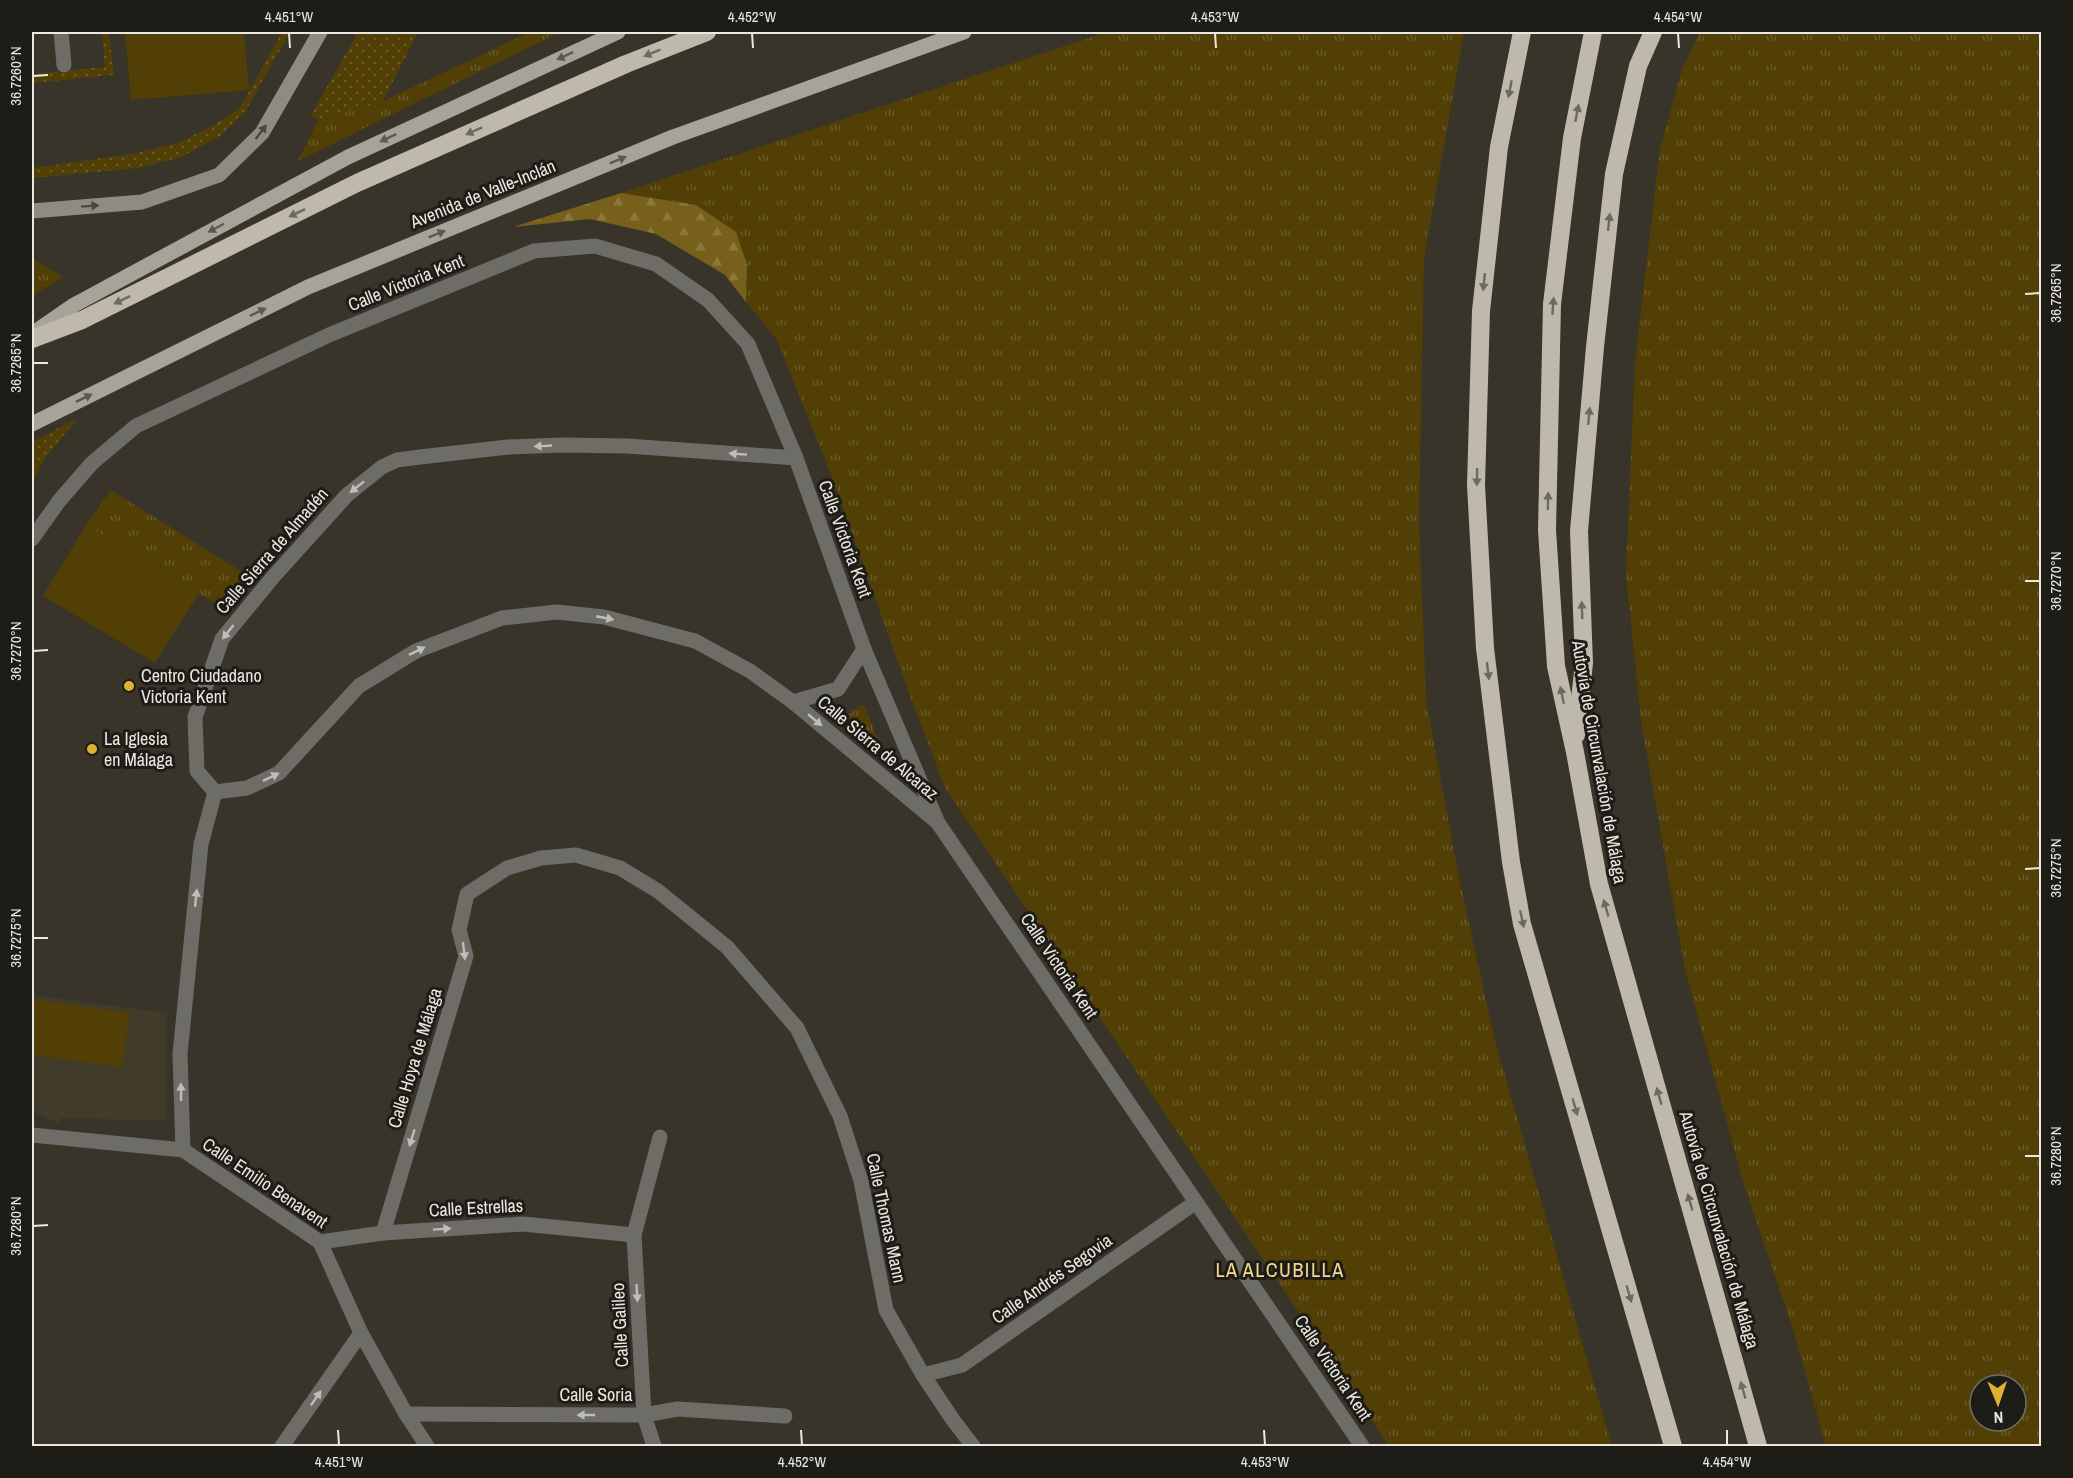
<svg xmlns="http://www.w3.org/2000/svg" width="2073" height="1478" viewBox="0 0 2073 1478" font-family="'Archivo Narrow',sans-serif">
<style>
.built{fill:#413b2a}
.grass{fill:url(#grass-tufts);fill-rule:evenodd}
.forest{fill:url(#forest-firs)}
.garden{fill:url(#garden-dots)}
.pitch{fill:#513f06}
.lines{fill:none;stroke-linecap:round;stroke-linejoin:round}
.street{stroke:#6e6c67;stroke-width:15}
.secondary{stroke:#8f8b83;stroke-width:15}
.primary{stroke:#a7a398;stroke-width:15}
.highway{stroke:#beb9ac;stroke-width:18}
.oneway{fill:#6e6a62}
.oneway2{fill:#5c5951}
.oneway3{fill:#4b4842}
.oneway4{fill:#bfbdb7}
.ticks{fill:none;stroke:#ebe8e2;stroke-width:2}
.poi-dot{fill:#dbb233;stroke:#1e1c17;stroke-width:2}
.labels{text-anchor:middle;stroke-width:6;stroke-linejoin:round;paint-order:stroke}
.street-label{font-size:18px;fill:#ebe8e2;stroke:#1e1c17}
.poi-label{font-size:18px;fill:#ebe8e2;stroke:#1e1c17;text-anchor:start}
.neighbourhood-label{font-size:20px;letter-spacing:1.5px;fill:#f6d98d;stroke:#1e1c17}
.neatline{fill:none;stroke:#ebe8e2;stroke-width:2}
.ticks-label{font-size:15px;text-anchor:middle;fill:#ebe8e2}
</style>
<defs>
<pattern id="grass-tufts" width="24" height="20" patternUnits="userSpaceOnUse" patternTransform="scale(1.5)"><rect width="24" height="20" fill="#513f06"/><path d="M3 7l-1-3M5 7V3M7 7l1-3M15 17l-1-3M17 17v-4M19 17l1-3" fill="none" stroke="#6a5b2a"/></pattern>
<pattern id="forest-firs" width="22" height="20" patternUnits="userSpaceOnUse" patternTransform="scale(1.5)"><rect width="22" height="20" fill="#77601b"/><path d="M5 1l3.5 6h-7zM16 11l3.5 6h-7z" fill="#8a773c"/></pattern>
<pattern id="garden-dots" width="8" height="8" patternUnits="userSpaceOnUse" patternTransform="scale(1.5)"><rect width="8" height="8" fill="#513f06"/><path d="M2 2h.1M6 6h.1" fill="none" stroke="#6a5b2a" stroke-width="1.8" stroke-linecap="round"/></pattern>
</defs>
<rect width="100%" height="100%" fill="#383429"/>
<!-- built -->
<polygon class="built" points="32,995 167,1013 166,1121 61,1118 58,1123 32,1112"/>
<!-- grass -->
<g class="grass">
<polygon points="530,32 560,32 298,161 318,120 383,101"/>
<polygon points="1107,32 1464,32 1424,259 1419,519 1426,699 1458,873 1495,1041 1612,1446 1389,1446 945,788 906,685 832,477 777,340 746,302 747,265 621,193"/>
<path d="M1700,32H2041V1446H1826L1791,1323L1744,1185L1685,970L1641,721L1626,574L1635,361L1660,149L1682,69ZM1980,1385H2016V1421H1980Z"/>
<polygon points="32,258 63,277 63,278 32,295"/>
<polygon points="111,490 252,578 220,606 86,525"/>
<polygon points="861,705 865,706 879,743 877,744 842,719"/>
</g>
<!-- forest -->
<polygon class="forest" points="621,193 696,205 736,232 747,265 746,302 725,275 656,234 590,219 513,227"/>
<!-- garden -->
<g class="garden">
<polygon points="102,32 109,32 114,75 32,83 32,74 105,67"/>
<polygon points="282,32 290,32 245,112 220,136 182,157 138,168 32,178 32,168 132,154 178,143 210,127 239,109"/>
<polygon points="358,32 418,32 383,101 318,120 311,115"/>
<polygon points="78,418 45,458 32,482 32,442"/>
</g>
<!-- pitch -->
<g class="pitch">
<polygon points="125,32 244,32 249,90 131,100"/>
<polygon points="86,525 199,593 155,663 43,596"/>
<polygon points="32,999 130,1013 122,1067 32,1055"/>
</g>
<g class="lines">
<!-- street -->
<g class="street">
<polyline points="61,32 64,65"/>
<polyline points="32,539 59,501 92,463 136,426 329,335 534,251 595,246 656,264 708,300 748,344 796,458 864,649 938,823 1362,1446"/>
<polyline points="793,702 838,689 864,649"/>
<polyline points="215,792 247,788 279,773 359,686 416,651 502,618 557,612 604,617 695,641 750,671 793,702 936,821"/>
<polyline points="215,792 197,771 195,717 222,639 273,577 347,495 382,467 397,460 420,457 508,447 562,445 627,446 796,458"/>
<polyline points="32,1135 183,1150 320,1242 361,1333 406,1414 427,1446"/>
<polyline points="183,1150 180,1054 201,844 215,792"/>
<polyline points="383,1233 466,956 459,930 467,894 507,868 541,858 576,855 620,868 658,891 727,947 797,1028 840,1116 861,1181 886,1310 923,1375 953,1420 973,1446"/>
<polyline points="320,1242 383,1233 523,1224 634,1235"/>
<polyline points="923,1375 962,1365 1196,1202"/>
<polyline points="406,1414 644,1415 678,1409 785,1416"/>
<polyline points="282,1446 361,1333"/>
<polyline points="654,1446 644,1415 634,1235 660,1137"/>
</g>
<!-- secondary -->
<polyline class="secondary" points="32,211 142,202 219,175 262,133 320,32"/>
<!-- primary -->
<g class="primary">
<polyline points="32,334 74,305 348,157 618,32"/>
<polyline points="32,424 308,287 673,137 964,32"/>
</g>
<!-- highway -->
<g class="highway">
<polyline points="1522,32 1499,147 1481,311 1476,485 1485,648 1511,862 1522,924 1673,1446"/>
<polyline points="1593,32 1572,138 1552,304 1547,530 1556,666 1575,752 1599,884 1758,1446"/>
<polyline points="32,339 82,320 357,183 626,64 707,32"/>
<polyline points="1576,735 1584,663 1579,531 1595,347 1614,174 1638,66 1653,32"/>
</g>
</g>
<!-- one-way arrows -->
<defs><path id="oneway-solid" d="M-6-.8H1V-3.2L6.5 0L1 3.2V.8H-6Z" transform="scale(1.5)"/></defs>
<g class="oneway">
<use href="#oneway-solid" transform="translate(652 53) rotate(158)"/>
<use href="#oneway-solid" transform="translate(1510 89) rotate(101)"/>
<use href="#oneway-solid" transform="translate(1577 113) rotate(-79)"/>
<use href="#oneway-solid" transform="translate(474 131) rotate(156)"/>
<use href="#oneway-solid" transform="translate(297 213) rotate(154)"/>
<use href="#oneway-solid" transform="translate(1609 222) rotate(-84)"/>
<use href="#oneway-solid" transform="translate(1484 282) rotate(96)"/>
<use href="#oneway-solid" transform="translate(122 300) rotate(154)"/>
<use href="#oneway-solid" transform="translate(1553 306) rotate(-86)"/>
<use href="#oneway-solid" transform="translate(1589 416) rotate(-85)"/>
<use href="#oneway-solid" transform="translate(1477 477) rotate(91)"/>
<use href="#oneway-solid" transform="translate(1548 501) rotate(-89)"/>
<use href="#oneway-solid" transform="translate(1582 610) rotate(-92)"/>
<use href="#oneway-solid" transform="translate(1488 671) rotate(83)"/>
<use href="#oneway-solid" transform="translate(1562 695) rotate(-102)"/>
<use href="#oneway-solid" transform="translate(1606 908) rotate(-106)"/>
<use href="#oneway-solid" transform="translate(1522 919) rotate(78)"/>
<use href="#oneway-solid" transform="translate(1659 1096) rotate(-106)"/>
<use href="#oneway-solid" transform="translate(1575 1107) rotate(74)"/>
<use href="#oneway-solid" transform="translate(1690 1202) rotate(-106)"/>
<use href="#oneway-solid" transform="translate(1629 1294) rotate(74)"/>
<use href="#oneway-solid" transform="translate(1743 1390) rotate(-106)"/>
</g>
<g class="oneway2">
<use href="#oneway-solid" transform="translate(565 56) rotate(155)"/>
<use href="#oneway-solid" transform="translate(388 138) rotate(155)"/>
<use href="#oneway-solid" transform="translate(618 160) rotate(-22)"/>
<use href="#oneway-solid" transform="translate(216 228) rotate(152)"/>
<use href="#oneway-solid" transform="translate(437 234) rotate(-22)"/>
<use href="#oneway-solid" transform="translate(258 312) rotate(-26)"/>
<use href="#oneway-solid" transform="translate(84 398) rotate(-26)"/>
</g>
<g class="oneway3">
<use href="#oneway-solid" transform="translate(261 132) rotate(-53)"/>
<use href="#oneway-solid" transform="translate(90 206) rotate(-4)"/>
</g>
<g class="oneway4">
<use href="#oneway-solid" transform="translate(543 446) rotate(177)"/>
<use href="#oneway-solid" transform="translate(738 454) rotate(-176)"/>
<use href="#oneway-solid" transform="translate(357 487) rotate(141)"/>
<use href="#oneway-solid" transform="translate(605 618) rotate(11)"/>
<use href="#oneway-solid" transform="translate(228 632) rotate(128)"/>
<use href="#oneway-solid" transform="translate(417 651) rotate(-26)"/>
<use href="#oneway-solid" transform="translate(815 720) rotate(40)"/>
<use href="#oneway-solid" transform="translate(271 777) rotate(-26)"/>
<use href="#oneway-solid" transform="translate(196 898) rotate(-84)"/>
<use href="#oneway-solid" transform="translate(464 951) rotate(83)"/>
<use href="#oneway-solid" transform="translate(181 1092) rotate(-91)"/>
<use href="#oneway-solid" transform="translate(412 1138) rotate(107)"/>
<use href="#oneway-solid" transform="translate(442 1229) rotate(-4)"/>
<use href="#oneway-solid" transform="translate(637 1293) rotate(87)"/>
<use href="#oneway-solid" transform="translate(316 1398) rotate(-55)"/>
<use href="#oneway-solid" transform="translate(586 1415) rotate(-180)"/>
</g>
<!-- ticks -->
<path class="ticks" d="M289,33L290,48M752,33L753,48M1215,33L1216,48M1678,33L1679,48M33,76L48,75M2025,294L2040,293M33,363H48M2025,581H2040M33,651L48,650M2025,869L2040,868M33,938H48M2025,1156H2040M33,1226L48,1225M338,1430L339,1445M801,1430L802,1445M1264,1430L1265,1445M1727,1430V1445"/>
<!-- markers -->
<g class="poi-dot">
<circle cx="129" cy="686" r="6"/>
<circle cx="92" cy="749" r="6"/>
</g>
<g class="labels">
<!-- street labels -->
<g class="street-label">
<text transform="translate(483 194) rotate(-22)" y="6">Avenida de Valle-Inclán</text>
<text transform="translate(406 283) rotate(-22)" y="6">Calle Victoria Kent</text>
<text transform="translate(845 539) rotate(70)" y="6">Calle Victoria Kent</text>
<text transform="translate(272 551) rotate(-49)" y="6">Calle Sierra de Almadén</text>
<text transform="translate(878 748) rotate(40)" y="6">Calle Sierra de Alcaraz</text>
<text transform="translate(1599 762) rotate(80)" y="6">Autovía de Circunvalación de Málaga</text>
<text transform="translate(1059 966) rotate(56)" y="6">Calle Victoria Kent</text>
<text transform="translate(415 1058) rotate(-73)" y="6">Calle Hoya de Málaga</text>
<text transform="translate(265 1183) rotate(34)" y="6">Calle Emilio Benavent</text>
<text transform="translate(476 1208) rotate(-3)" y="6">Calle Estrellas</text>
<text transform="translate(886 1218) rotate(78)" y="6">Calle Thomas Mann</text>
<text transform="translate(1719 1230) rotate(74)" y="6">Autovía de Circunvalación de Málaga</text>
<text transform="translate(1052 1279) rotate(-35)" y="6">Calle Andrés Segovia</text>
<text transform="translate(620 1325) rotate(-93)" y="6">Calle Galileo</text>
<text transform="translate(1333 1368) rotate(56)" y="6">Calle Victoria Kent</text>
<text x="596" y="1401">Calle Soria</text>
</g>
<!-- poi labels -->
<g class="poi-label">
<text x="141" y="682">Centro Ciudadano<tspan x="141" dy="21">Victoria Kent</tspan></text>
<text x="104" y="745">La Iglesia<tspan x="104" dy="21">en Málaga</tspan></text>
</g>
<!-- neighbourhood labels -->
<g class="neighbourhood-label">
<text x="1280" y="1277">LA ALCUBILLA</text>
</g>
</g>
<!-- border -->
<rect width="2073" height="1478" fill="none" stroke="#1e1c17" stroke-width="66"/>
<!-- north arrow -->
<g transform="translate(1998 1403) rotate(178)"><circle r="28" fill="#1e1c17" stroke="#706e68" stroke-width="1.5"/>
<path d="M0-4.5L10 22L0 15L-10 22Z" fill="#dbb233"/>
<text y="-9" font-size="16" font-weight="bold" text-anchor="middle" fill="#ebe8e2">N</text>
</g>
<rect x="33" y="33" width="2007" height="1412" class="neatline"/>
<g class="ticks-label">
<text x="289" y="22">4.451°W</text>
<text x="752" y="22">4.452°W</text>
<text x="1215" y="22">4.453°W</text>
<text x="1678" y="22">4.454°W</text>
<text transform="translate(16 76) rotate(-90)" y="5">36.7260°N</text>
<text transform="translate(2056 293) rotate(-90)" y="5">36.7265°N</text>
<text transform="translate(16 363) rotate(-90)" y="5">36.7265°N</text>
<text transform="translate(2056 581) rotate(-90)" y="5">36.7270°N</text>
<text transform="translate(16 651) rotate(-90)" y="5">36.7270°N</text>
<text transform="translate(2056 868) rotate(-90)" y="5">36.7275°N</text>
<text transform="translate(16 938) rotate(-90)" y="5">36.7275°N</text>
<text transform="translate(2056 1156) rotate(-90)" y="5">36.7280°N</text>
<text transform="translate(16 1226) rotate(-90)" y="5">36.7280°N</text>
<text x="339" y="1467">4.451°W</text>
<text x="802" y="1467">4.452°W</text>
<text x="1265" y="1467">4.453°W</text>
<text x="1727" y="1467">4.454°W</text>
</g>
</svg>
